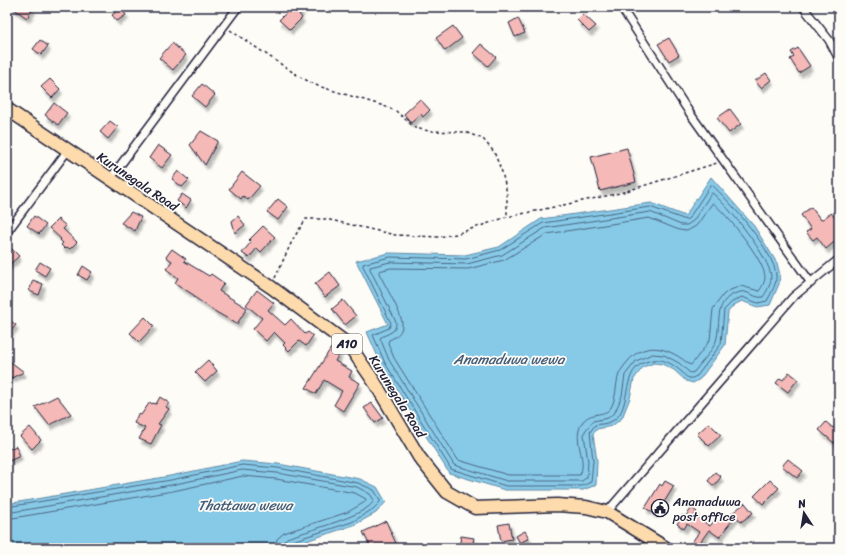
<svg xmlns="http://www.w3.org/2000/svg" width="846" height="555" viewBox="0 0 846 555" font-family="Sriracha,sans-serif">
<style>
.water{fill:#87cae8;stroke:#5f87a3}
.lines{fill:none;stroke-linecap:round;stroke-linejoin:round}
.shore{stroke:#4a6580;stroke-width:1}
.building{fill:#f5b9b7;stroke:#22223b;filter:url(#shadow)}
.minor-casing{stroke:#22223b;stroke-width:10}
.trunk-casing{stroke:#22223b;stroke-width:15}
.path{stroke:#22223b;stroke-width:1.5;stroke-dasharray:3 3;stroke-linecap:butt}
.minor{stroke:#fdfcf7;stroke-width:7}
.trunk{stroke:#fddbac;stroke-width:12}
.labels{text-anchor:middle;stroke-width:3.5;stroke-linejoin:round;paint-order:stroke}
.shield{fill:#fdfcf7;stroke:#646373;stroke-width:1}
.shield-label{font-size:12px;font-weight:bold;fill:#22223b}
.street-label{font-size:13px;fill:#22223b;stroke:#fdfcf7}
.poi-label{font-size:13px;fill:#22223b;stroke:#fdfcf7;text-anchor:start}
.water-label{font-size:14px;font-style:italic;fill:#455d78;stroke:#fdfcf7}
</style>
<defs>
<filter id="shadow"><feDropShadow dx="2.5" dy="4.5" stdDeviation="1" flood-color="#0004"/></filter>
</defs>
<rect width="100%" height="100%" fill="#fdfcf7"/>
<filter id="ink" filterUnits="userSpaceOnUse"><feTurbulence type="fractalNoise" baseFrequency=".025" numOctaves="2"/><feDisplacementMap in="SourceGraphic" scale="8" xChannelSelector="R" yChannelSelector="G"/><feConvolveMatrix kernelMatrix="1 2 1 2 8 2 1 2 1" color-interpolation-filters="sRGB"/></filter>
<g filter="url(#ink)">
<!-- water -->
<g class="water">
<polygon points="711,177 754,226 777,263 780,275 779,284 770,305 757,307 742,301 734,305 728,312 725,345 700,379 693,383 686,381 674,370 662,364 654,363 643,367 634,379 630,398 622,418 612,426 597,429 593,434 597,461 596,485 583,490 505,490 449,473 381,364 367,332 388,324 356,261 389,253 465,255 499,247 541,219 651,203 685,216"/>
<polygon points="242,461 278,464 360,479 377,487 386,502 376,513 354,525 285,548 7,548 7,504 170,476"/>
</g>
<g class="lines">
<!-- shore -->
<g class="shore">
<path d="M712,185C729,200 775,253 776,275C777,284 771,293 767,301L758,303L742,297L732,302L724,310L721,344L697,376C696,376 693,378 692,378C688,379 684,375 682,372C669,361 659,356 643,363C620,373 633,413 610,422C606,424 600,424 595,425L590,432L593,461L591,482L582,486H506L451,469L385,363L373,335L389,328L391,323L363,266V264L390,257L466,259L500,250L543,223L650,207L686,220L689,218L710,186Z"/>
<path d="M712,193C727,204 771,259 771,277C771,284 767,291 763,297C755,299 748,290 740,292C712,299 722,322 716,341C714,349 699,365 694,372L690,373L679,363L664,355L652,354L636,361L625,375L622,396L615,412L608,418L593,421L585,431L584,435L588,461L587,477L582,481H507L454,465L389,360L380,338C387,333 397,333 396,322L370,269V267L390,262L467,264L502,255L545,228L650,212L681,225H687L693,221Z"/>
<path d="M713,203C726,213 765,261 765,277C765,282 762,287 759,291L741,286L728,291L723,295L713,309L710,340L692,364L690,365C671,349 647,339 628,361C625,365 621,369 619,374C615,385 617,399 610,409C602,418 585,409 579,430C575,444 587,461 580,475H508L458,460L394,358L388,343L389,340C396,337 402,333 402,325C403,315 384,284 379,273V271L391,268L468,269L504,260L547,234L649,218L679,230L687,231L696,226Z"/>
<polyline points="7,507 171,480 242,465 278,468 358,483 374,490 380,500 380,502 373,509 352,522 289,542 287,545 286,548"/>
<path d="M7,513L171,485L242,470L277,473L357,487L370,494L374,500C370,515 303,532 287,538L283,542L281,548"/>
<polyline points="7,519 173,491 243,476 276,479 355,493 366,499 365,502 348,512 284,533 277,539 275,548"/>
</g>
</g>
<!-- building -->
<g class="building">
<polygon points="11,7 30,7 33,9 27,18"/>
<polygon points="292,7 298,7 302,11 299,14 302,18 290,30 279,20"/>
<polygon points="121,8 126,15 117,21 112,15"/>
<polygon points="583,14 596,26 589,32 577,20"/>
<polygon points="518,18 525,33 515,37 509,23"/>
<polygon points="453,26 462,38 445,51 436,38"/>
<polygon points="669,38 679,55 669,61 658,44"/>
<polygon points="40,40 48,46 41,55 33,49"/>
<polygon points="172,43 186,55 173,70 159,58"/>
<polygon points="481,44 496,57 488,66 473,53"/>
<polygon points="798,48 810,66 799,73 790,59 794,57 791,52"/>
<polygon points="766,73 771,80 761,88 755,81"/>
<polygon points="50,79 60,89 52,98 41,87"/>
<polygon points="202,84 215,95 205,107 192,96"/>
<polygon points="420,99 430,110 423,117 421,114 411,123 404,114"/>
<polygon points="54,103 67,113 58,125 45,115"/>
<polygon points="730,109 741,124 729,133 717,118"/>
<polygon points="110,121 118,127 108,139 100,132"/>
<polygon points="201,131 218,141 205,165 190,145"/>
<polygon points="158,145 172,155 162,168 149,158"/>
<polygon points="627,148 636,182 600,191 591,157"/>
<polygon points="178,171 189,180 182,187 172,179"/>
<polygon points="242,172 260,186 248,200 243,196 241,199 229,189"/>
<polygon points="182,194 191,200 186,208 177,201"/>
<polygon points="278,199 288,207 278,220 267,212"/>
<polygon points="811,207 821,220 831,213 839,223 839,238 826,249 817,237 813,240 806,232 811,229 801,215"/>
<polygon points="131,212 141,217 135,231 121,223"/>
<polygon points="34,216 46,225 39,234 27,226"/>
<polygon points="238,216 245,225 235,233 232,221"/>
<polygon points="58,219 66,226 63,229 77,242 70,249 67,247 65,249 61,245 63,243 60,240 61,239 49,228"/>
<polygon points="263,226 275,237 261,252 257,248 249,258 242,253 251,242 249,240"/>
<polygon points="11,248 19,256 7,267 7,252"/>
<polygon points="172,249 186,259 184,261 209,276 211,274 224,283 219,291 247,308 237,324 216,312 194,297 195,296 175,283 178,278 166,269 172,261 166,257"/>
<polygon points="40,262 50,268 45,276 35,270"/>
<polygon points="83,266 92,272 87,280 78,275"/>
<polygon points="330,272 340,286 325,297 315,284"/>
<polygon points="33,280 43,284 39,295 29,291"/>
<polygon points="257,290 274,303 268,310 285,325 291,319 305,334 308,332 313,336 306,346 299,341 289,351 283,345 285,343 274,332 266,341 253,329 262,318 246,305"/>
<polygon points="343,300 356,316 345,325 332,309"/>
<polygon points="145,317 154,326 139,342 130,333"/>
<polygon points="7,318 16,325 7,336"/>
<polygon points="331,348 340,353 335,361 352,371 349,377 360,383 343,411 334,405 342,391 324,380 316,394 306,388"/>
<polygon points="7,359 24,372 7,380"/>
<polygon points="208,360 217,371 205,382 195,372"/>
<polygon points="789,372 798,379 788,392 776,383 780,378 783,380"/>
<polygon points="57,396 71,414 49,425 35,407"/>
<polygon points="160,397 169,403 166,407 169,409 158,424 161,425 151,444 139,439 145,428 134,423 138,414 141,415 150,402 152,404 153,403 156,404"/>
<polygon points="372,403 383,418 375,423 364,408"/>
<polygon points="839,421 839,437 834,443 819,430 826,422 833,428"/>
<polygon points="709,423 721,435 709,446 697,434"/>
<polygon points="30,427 41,440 32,449 20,436"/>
<polygon points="16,446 20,456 7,462 7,450"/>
<polygon points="788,459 803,471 797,478 782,466"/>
<polygon points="715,472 721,477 714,486 708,481"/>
<polygon points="770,480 779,488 763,504 754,496"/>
<polygon points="665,481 674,486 658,512 657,511 655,514 645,508 660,484 662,486"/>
<polygon points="745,503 753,513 741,522 736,516 719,537 709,530 696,548 690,545 699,532 687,524 684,529 677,524 682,515 685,517 692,508 697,512 694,515 710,526 721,512 727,517"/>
<polygon points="386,521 398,548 371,548 363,532"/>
<polygon points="509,523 512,539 501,541 498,525"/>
<polygon points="525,531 529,538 520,543 516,536"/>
<polygon points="461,536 474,538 472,548 459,548"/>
</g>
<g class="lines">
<defs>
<g id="minor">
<polyline points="621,7 689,112 811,283"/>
<polyline points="803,7 829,40 839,59"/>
<polyline points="110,179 238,7"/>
<polyline points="7,232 68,150"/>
<polyline points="607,512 793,297 839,259"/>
</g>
<polyline id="trunk" points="7,109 271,287 349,345 375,383 419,457 447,492 475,508 557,505 586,507 607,512 666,548"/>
</defs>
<!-- minor casing -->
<use href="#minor" class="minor-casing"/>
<!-- trunk casing -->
<use href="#trunk" class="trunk-casing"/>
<!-- path -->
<g class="path">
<polyline points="230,30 300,77 318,86 384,106 396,111 415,128 429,131 465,132 483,139 494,152 502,172 507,193 507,216"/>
<polyline points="275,278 293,239 306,219 326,219 395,235 438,237 456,234 507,217 620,193 717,163"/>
</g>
<!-- minor -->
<use href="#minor" class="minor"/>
<!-- trunk -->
<use href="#trunk" class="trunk"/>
</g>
</g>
<!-- icons -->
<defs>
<symbol id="civic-ring" viewBox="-11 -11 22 22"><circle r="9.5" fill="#fdfcf7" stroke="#22223b" stroke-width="1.5"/><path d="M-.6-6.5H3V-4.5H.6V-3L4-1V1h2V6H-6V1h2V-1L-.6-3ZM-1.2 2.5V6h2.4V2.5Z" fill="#22223b"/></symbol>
</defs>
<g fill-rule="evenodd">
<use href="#civic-ring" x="650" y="498" width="20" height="20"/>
</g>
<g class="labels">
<!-- shield labels -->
<rect class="shield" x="332" y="334" width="30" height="20" rx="3"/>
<g class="shield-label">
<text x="347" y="348">A10</text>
</g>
<!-- street labels -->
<g class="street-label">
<text transform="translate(138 181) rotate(34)" y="5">Kurunegala Road</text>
<text transform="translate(398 396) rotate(58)" y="5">Kurunegala Road</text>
</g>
<!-- poi labels -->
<g class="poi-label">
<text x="673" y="506">Anamaduwa<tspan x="673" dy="15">post office</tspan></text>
</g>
<!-- water labels -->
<g class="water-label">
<text x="509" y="364">Anamaduwa wewa</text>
<text x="245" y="510">Thattawa wewa</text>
</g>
</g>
<!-- margin -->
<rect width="846" height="555" fill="none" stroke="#fdfcf7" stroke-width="24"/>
<rect x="12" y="12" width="822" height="531" fill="none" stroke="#22223b" stroke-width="1.5" filter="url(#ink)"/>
<!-- north arrow -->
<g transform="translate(804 513) rotate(348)" stroke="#fdfcf7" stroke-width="3" paint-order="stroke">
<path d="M0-3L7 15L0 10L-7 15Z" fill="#22223b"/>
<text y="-6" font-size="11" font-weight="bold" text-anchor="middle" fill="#22223b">N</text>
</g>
</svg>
